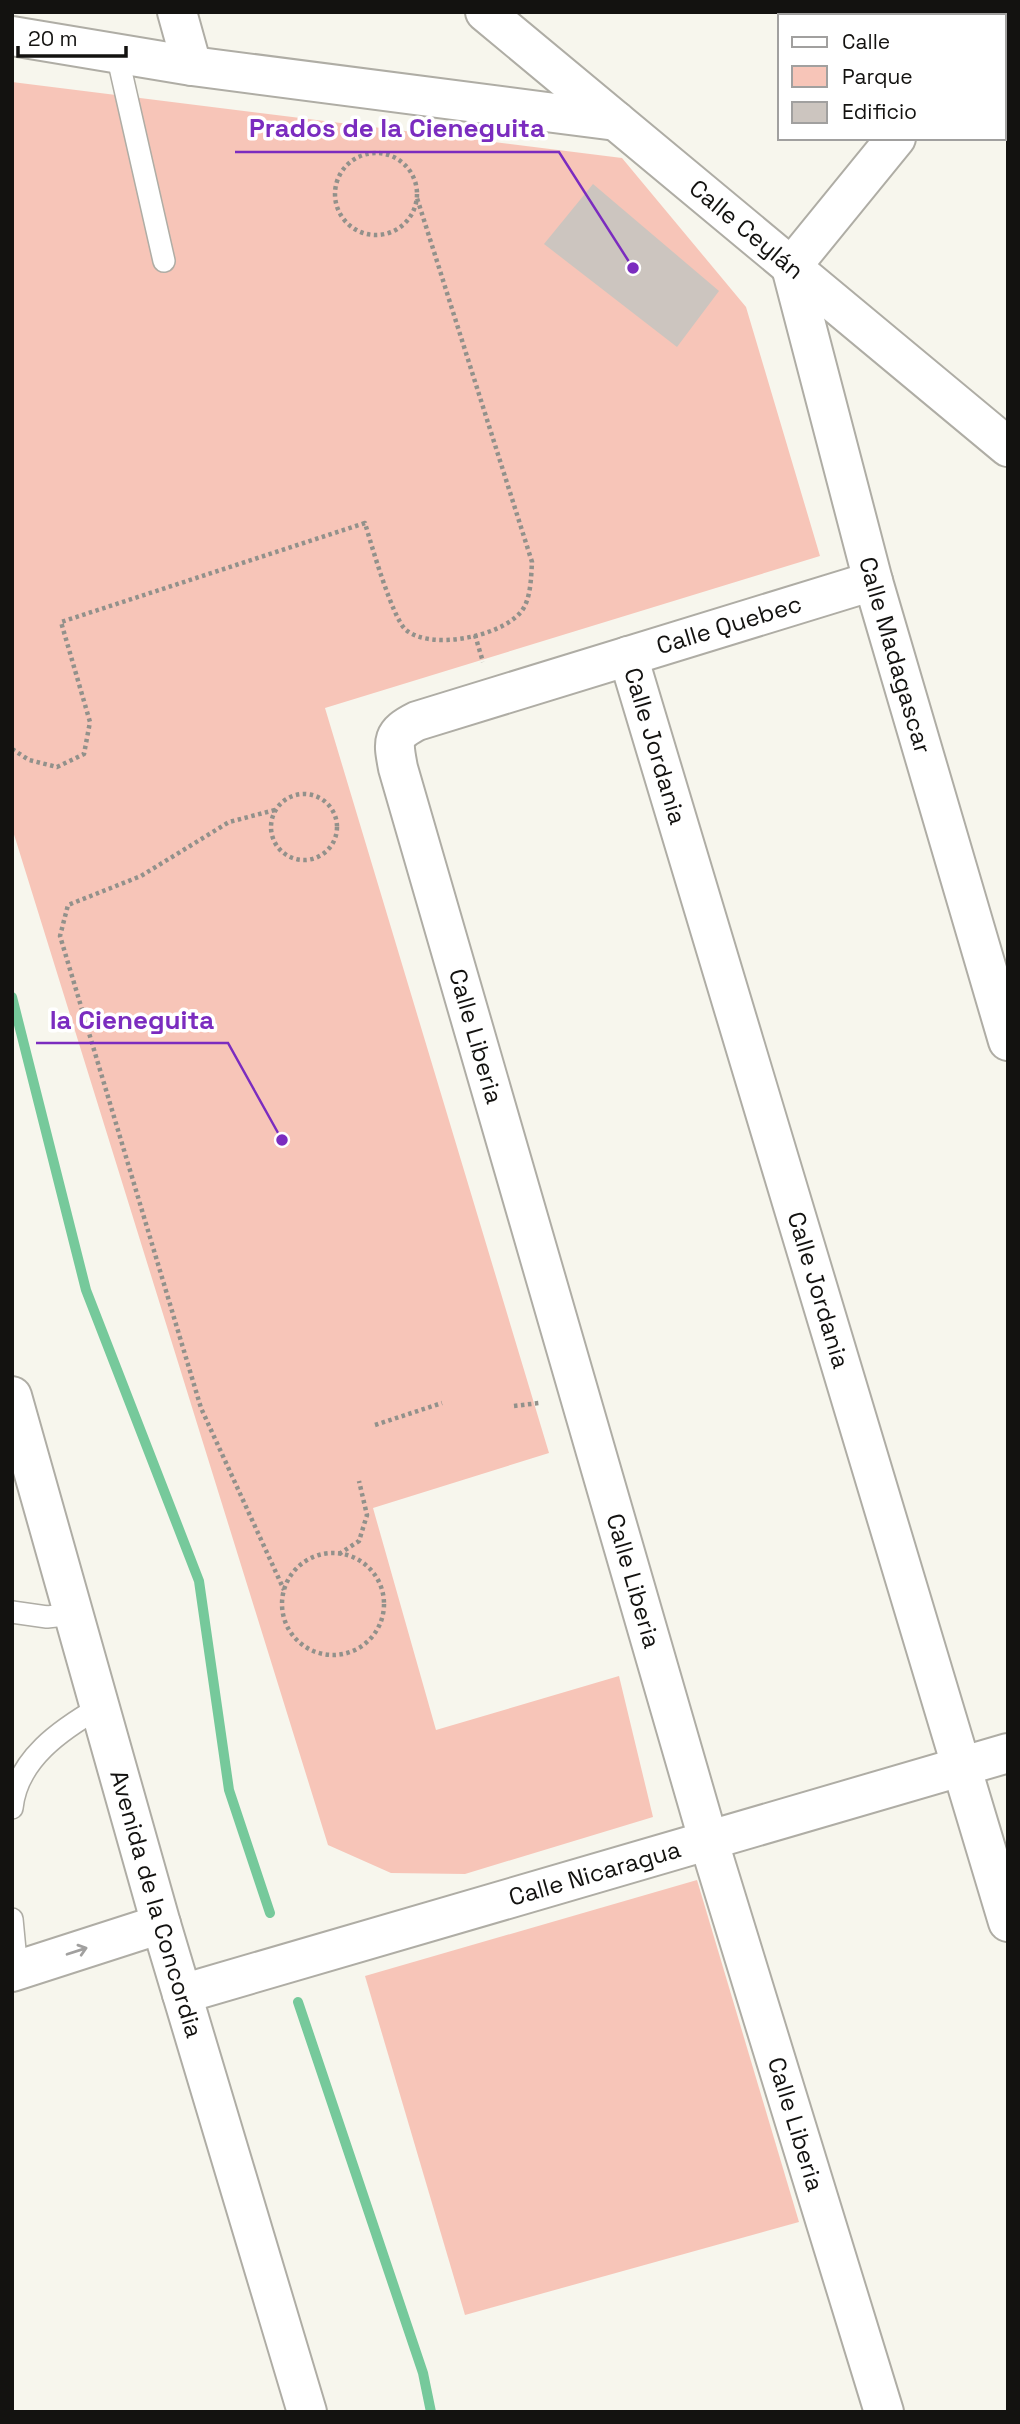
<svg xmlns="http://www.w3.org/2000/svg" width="1020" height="2424" viewBox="0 0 1020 2424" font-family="'Space Grotesk',sans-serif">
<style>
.green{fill:#f7c5b8}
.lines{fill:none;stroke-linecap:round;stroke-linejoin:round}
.stream{stroke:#76c99b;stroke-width:10}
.building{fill:#ccc5bf}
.service-casing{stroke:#afada5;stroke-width:24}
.minor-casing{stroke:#afada5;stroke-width:42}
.primary-casing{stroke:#afada5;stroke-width:42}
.path{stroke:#92918b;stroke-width:4.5;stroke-dasharray:3.5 3.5;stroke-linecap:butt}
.service{stroke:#fff;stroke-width:21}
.minor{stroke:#fff;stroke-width:38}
.primary{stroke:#fff;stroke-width:38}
.oneway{stroke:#a1a09f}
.labels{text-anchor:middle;stroke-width:7;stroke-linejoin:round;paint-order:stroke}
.street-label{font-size:24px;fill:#131210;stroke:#fff}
.leader{fill:none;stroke:#7b2cbf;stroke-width:2.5}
.callout-dot{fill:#7b2cbf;stroke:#fff;stroke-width:2.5}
.callout-label{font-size:26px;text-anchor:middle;font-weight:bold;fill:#7b2cbf;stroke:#fff;stroke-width:7;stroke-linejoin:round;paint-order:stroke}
</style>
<rect width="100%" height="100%" fill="#f7f6ed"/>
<!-- green -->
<g class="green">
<polygon points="12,82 622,158 746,307 820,556 325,708 549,1453 373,1508 436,1730 619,1676 653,1817 465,1874 391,1873 328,1845 12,828"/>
<polygon points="697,1880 799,2222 465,2315 365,1976"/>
</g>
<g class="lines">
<!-- stream -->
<g class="stream">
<polyline points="12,997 86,1290 199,1581 229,1790 270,1913"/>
<polyline points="298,2002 423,2373 431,2412"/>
</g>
</g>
<!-- building -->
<polygon class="building" points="593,184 719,291 677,347 544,244"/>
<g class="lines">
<defs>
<g id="service">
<polyline points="117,54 164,261"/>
<polyline points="12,1612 47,1617 74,1614"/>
<path d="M12,1808C17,1759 62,1729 100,1707"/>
<polyline points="12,1919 17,1971"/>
</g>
<g id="minor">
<polyline points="177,12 192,66"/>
<path id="s1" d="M485,12L1008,447"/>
<polyline points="985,16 987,12"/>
<polyline points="12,36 192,66 616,121"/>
<path id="s2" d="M791,267L873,581L1008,1041"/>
<polyline points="791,267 896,138"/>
<path id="s3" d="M873,581L417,721C391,734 393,741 398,768L708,1839L884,2412"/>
<path id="s4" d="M628,656L1008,1922"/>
<polyline points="12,1972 161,1924"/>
<path id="s5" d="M182,1994L1008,1753"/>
</g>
<g id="primary">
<polyline points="898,12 902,16"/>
<polyline points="1004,101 1008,104"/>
<path id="s6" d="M12,1396L161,1924L307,2412"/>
</g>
</defs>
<!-- service casing -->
<use href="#service" class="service-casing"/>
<!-- minor casing -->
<use href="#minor" class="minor-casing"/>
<!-- primary casing -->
<use href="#primary" class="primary-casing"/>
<!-- path -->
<g class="path">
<circle cx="376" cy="194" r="41"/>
<polyline points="475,635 483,662"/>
<path d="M12,749L29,760L57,767L84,754L90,722L61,622L365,523C371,544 392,616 405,629C429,651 499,637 520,613C531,601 531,578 532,562L417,198"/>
<circle cx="304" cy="827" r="33"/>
<polyline points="275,810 229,822 141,876 68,905 60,936 201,1408 284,1590"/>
<polyline points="514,1406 539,1403"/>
<polyline points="375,1425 442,1403"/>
<circle cx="333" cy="1604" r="51"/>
<polyline points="339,1554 359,1541 367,1515 359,1481"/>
</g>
<!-- service -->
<use href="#service" class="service"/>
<!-- minor -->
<use href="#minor" class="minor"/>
<!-- primary -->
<use href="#primary" class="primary"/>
</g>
<!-- one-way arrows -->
<defs><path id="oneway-shaft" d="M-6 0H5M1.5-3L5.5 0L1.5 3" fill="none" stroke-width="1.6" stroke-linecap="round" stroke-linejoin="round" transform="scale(1.75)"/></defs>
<use class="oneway" href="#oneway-shaft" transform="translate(77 1951) rotate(-18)"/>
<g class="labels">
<!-- street labels -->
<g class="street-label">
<text dy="8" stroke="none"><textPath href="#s1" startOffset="340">Calle Ceylán</textPath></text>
<text transform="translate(729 625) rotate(-17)" y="8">Calle Quebec</text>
<text dy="8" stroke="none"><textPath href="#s2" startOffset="402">Calle Madagascar</textPath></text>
<text dy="8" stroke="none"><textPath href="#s4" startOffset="94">Calle Jordania</textPath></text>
<text dy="8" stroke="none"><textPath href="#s3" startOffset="814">Calle Liberia</textPath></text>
<text dy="8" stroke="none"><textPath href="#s4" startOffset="662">Calle Jordania</textPath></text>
<text dy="8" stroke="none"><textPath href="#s3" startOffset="1381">Calle Liberia</textPath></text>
<text dy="8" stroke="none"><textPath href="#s5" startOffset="430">Calle Nicaragua</textPath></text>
<text dy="8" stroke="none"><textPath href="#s6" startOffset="528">Avenida de la Concordia</textPath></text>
<text dy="8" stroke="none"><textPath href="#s3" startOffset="1948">Calle Liberia</textPath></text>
</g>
</g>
<!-- callouts -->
<path class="leader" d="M633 268L559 152H235M282 1140L228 1043H36"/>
<g class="callout-dot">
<circle cx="633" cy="268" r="7"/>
<circle cx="282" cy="1140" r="7"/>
</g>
<g class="callout-label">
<text x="397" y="137">Prados de la Cieneguita</text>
<text x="132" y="1029">la Cieneguita</text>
</g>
<!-- border -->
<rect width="1020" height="2424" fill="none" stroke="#131210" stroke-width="28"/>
<!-- legend -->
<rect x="778" y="14" width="228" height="126" fill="#ffffff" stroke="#a1a09f" stroke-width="2"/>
<rect x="792" y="37" width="35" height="10" fill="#ffffff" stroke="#a1a09f" stroke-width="2"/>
<text x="842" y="49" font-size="21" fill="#131210">Calle</text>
<rect x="792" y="66" width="35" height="21" fill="#f7c5b8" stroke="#a1a09f" stroke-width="2"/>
<text x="842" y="84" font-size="21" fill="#131210">Parque</text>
<rect x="792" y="102" width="35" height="21" fill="#ccc5bf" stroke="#a1a09f" stroke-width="2"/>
<text x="842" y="119" font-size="21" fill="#131210">Edificio</text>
<!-- scale -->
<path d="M18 46v10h108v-10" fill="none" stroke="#131210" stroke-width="3.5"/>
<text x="28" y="46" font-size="21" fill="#131210" stroke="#ffffff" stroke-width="5" paint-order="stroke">20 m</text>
</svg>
